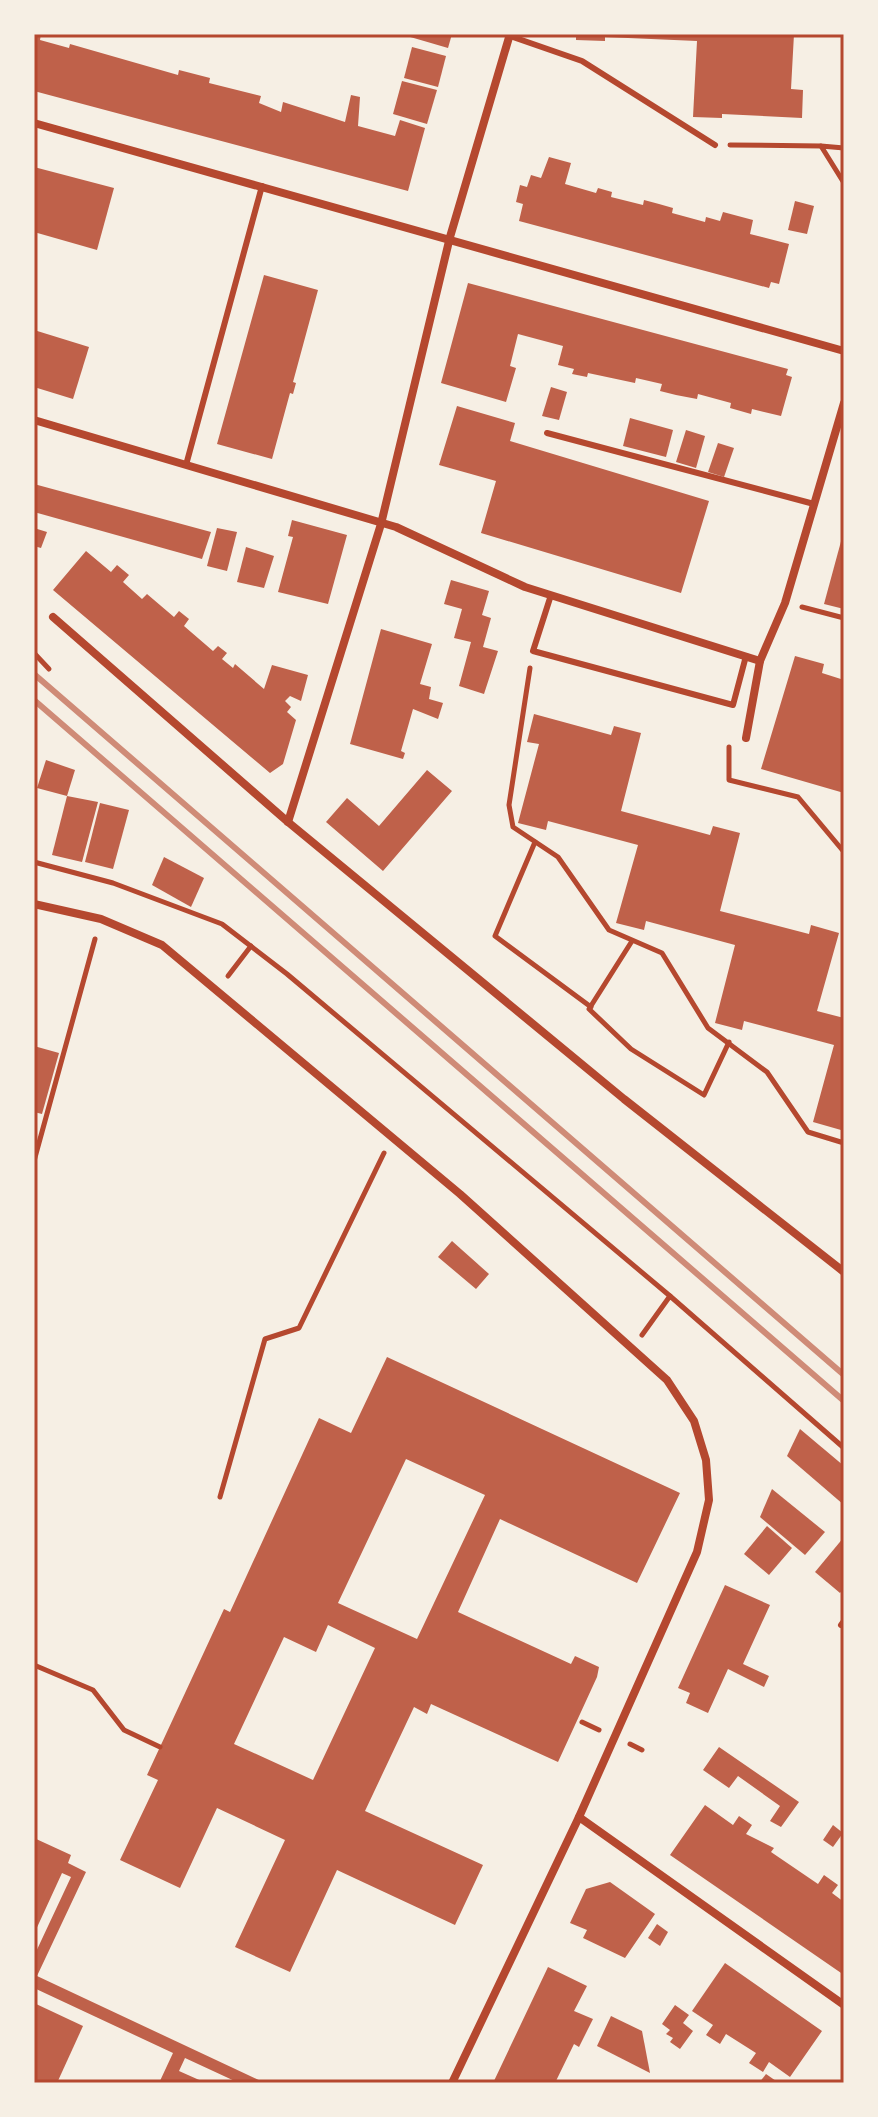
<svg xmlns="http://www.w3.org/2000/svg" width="878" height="2117" viewBox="0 0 878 2117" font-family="'Varela Round',sans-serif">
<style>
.building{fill:#bf614a;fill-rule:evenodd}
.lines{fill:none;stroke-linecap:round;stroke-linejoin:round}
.path{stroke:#b5482f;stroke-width:5}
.service{stroke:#b5482f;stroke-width:6}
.minor{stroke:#b5482f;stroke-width:8}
.rail{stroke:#cf8b77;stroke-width:6}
.neatline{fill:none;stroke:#b5482f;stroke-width:3}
</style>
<rect width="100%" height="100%" fill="#f6efe4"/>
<!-- building -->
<g class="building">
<polygon points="34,34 41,34 40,40 69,48 70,44 178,75 179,70 210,78 209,83 261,96 259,103 281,112 283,102 345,122 351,95 360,97 358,126 395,136 400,120 425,128 408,191 34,91"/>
<polygon points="400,34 452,34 448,48"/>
<polygon points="576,34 794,34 791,89 803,90 802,118 722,114 722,118 693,117 697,41 605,37 605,41 576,40"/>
<polygon points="412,47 446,56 438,87 404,78"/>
<polygon points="402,81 437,90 427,124 393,114"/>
<polygon points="549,157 571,163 565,184 596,193 598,188 612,192 611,197 643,205 644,200 659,204 673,208 672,213 705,222 706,217 720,221 723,212 753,220 750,234 789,244 779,284 771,282 769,288 519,221 523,204 516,202 520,185 527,187 531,175 541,178"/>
<polygon points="34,167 114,188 97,250 34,232"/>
<polygon points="795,201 814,206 807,234 788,230"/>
<polygon points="264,275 318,290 293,382 296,383 293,394 290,393 272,459 217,444"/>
<polygon points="468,283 788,369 786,375 792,377 781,416 752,409 751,414 730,408 731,403 698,394 697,399 676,395 660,391 662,384 636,378 635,383 588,373 587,377 572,374 574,369 558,365 563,346 518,334 510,366 516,368 506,402 441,383"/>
<polygon points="34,330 89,347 73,399 34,387"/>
<polygon points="551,387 567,392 559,420 542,416"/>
<polygon points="457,406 515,423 510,441 709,501 681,593 481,533 496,481 439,465"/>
<polygon points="630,418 673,430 666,457 623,446"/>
<polygon points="686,430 705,436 696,468 676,462"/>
<polygon points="718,443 734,448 724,477 708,472"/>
<polygon points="34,484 211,532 202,559 34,512"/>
<polygon points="292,520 347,535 328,604 278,592 293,537 288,536"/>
<polygon points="34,528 47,532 41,548 34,546"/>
<polygon points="217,528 237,532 227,571 207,566"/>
<polygon points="843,534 844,534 844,609 824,604"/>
<polygon points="246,547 274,556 264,588 237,582"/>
<polygon points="86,551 111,572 117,565 129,575 123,582 142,599 147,594 174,617 179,611 189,619 184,626 213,651 218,646 227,653 222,659 233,668 235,664 264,689 272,665 308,675 301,701 290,696 285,701 291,707 287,712 296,720 283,764 270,773 53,590"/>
<polygon points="451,580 489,591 482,615 491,618 483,647 498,651 484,694 459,686 471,642 454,638 462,609 444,604"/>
<polygon points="381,629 432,644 420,684 431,687 429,699 443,703 438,719 413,709 401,751 405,753 403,759 350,744"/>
<polygon points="795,656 824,664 822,673 844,680 844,793 761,769"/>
<polygon points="534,714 611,735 614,726 641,733 621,811 710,835 713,826 740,833 720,911 809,934 811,925 839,933 817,1011 844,1018 844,1121 841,1130 813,1122 834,1045 744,1021 742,1030 715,1023 735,945 646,921 644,930 616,923 638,845 548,821 546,830 518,823 539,744 527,742"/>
<polygon points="46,760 75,770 67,796 37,788"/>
<polygon points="427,770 452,791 383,871 326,822 347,798 379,826"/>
<polygon points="67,796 98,802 82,862 52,855"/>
<polygon points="100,803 129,810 113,869 85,862"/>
<polygon points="164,857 204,878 191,907 152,885"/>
<polygon points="34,1046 59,1053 42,1114 34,1112"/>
<polygon points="452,1241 489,1274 476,1289 438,1257"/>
<path d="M387,1357L680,1493L637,1583L500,1519L458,1612L571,1664L575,1656L599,1667L597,1677L558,1762L431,1704L427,1714L414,1707L365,1811L483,1865L455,1925L337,1870L290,1972L235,1947L285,1840L217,1808L180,1888L120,1860L158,1780L147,1775L224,1609L230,1612L319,1418L351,1433ZM406,1459L485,1495L417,1639L338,1603ZM328,1625L375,1648L313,1780L234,1744L284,1637L316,1652Z"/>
<polygon points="800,1429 844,1466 844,1505 787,1456"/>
<polygon points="772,1489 825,1532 805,1555 760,1517"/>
<polygon points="767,1526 792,1548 769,1575 744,1554"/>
<polygon points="844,1537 844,1588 840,1593 815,1572"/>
<polygon points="725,1585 770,1605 743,1664 769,1676 764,1687 728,1669 708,1713 686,1703 690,1693 678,1688"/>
<polygon points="719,1747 799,1802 781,1827 770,1821 780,1806 738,1776 729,1788 703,1770"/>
<polygon points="705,1805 733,1825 739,1816 752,1825 746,1834 774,1848 771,1852 818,1884 824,1875 838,1885 832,1893 844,1902 844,1975 670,1855"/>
<polygon points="833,1825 843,1833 833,1847 823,1840"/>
<polygon points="34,1838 71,1855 68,1863 86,1872 37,1976 265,2083 239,2083 185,2058 179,2071 206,2083 159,2083 173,2053 34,1988 34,1956 71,1877 62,1873 34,1934"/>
<polygon points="610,1882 655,1914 625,1958 583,1938 587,1930 570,1923 586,1889"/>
<polygon points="657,1924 668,1932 660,1946 648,1938"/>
<polygon points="725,1963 822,2031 790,2077 769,2062 763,2072 749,2063 756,2053 726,2034 720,2044 706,2035 713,2025 692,2011"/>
<polygon points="548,1967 587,1986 574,2011 593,2019 579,2047 574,2044 555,2083 493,2083"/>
<polygon points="34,2003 83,2026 57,2083 34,2083"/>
<polygon points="675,2005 689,2015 683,2023 693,2031 680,2049 670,2042 673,2038 666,2034 670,2030 662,2024"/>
<polygon points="611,2016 642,2031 650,2073 597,2046"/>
<polygon points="766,2074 779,2083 759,2083"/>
</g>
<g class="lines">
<!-- path -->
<g class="path">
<polyline points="730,145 821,146"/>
<polyline points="844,148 821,146 844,183"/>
<polyline points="802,607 844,618"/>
<polyline points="34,653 49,669"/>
<polyline points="530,668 509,805 513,827 558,857 609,930 662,953 708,1028 767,1072 808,1132 844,1143"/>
<polyline points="729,747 729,780 798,797 844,852"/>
<polyline points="535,842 495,936 591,1007"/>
<polyline points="34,862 113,883 222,924 287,974 670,1296"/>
<polyline points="632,941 589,1009 631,1049 704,1095 729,1042"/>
<polyline points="228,976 251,946"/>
<polyline points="34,1161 95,939"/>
<polyline points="642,1335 670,1296 844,1448"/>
<polyline points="220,1497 265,1339 299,1328 384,1153"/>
<polyline points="34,1665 93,1690 124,1730 160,1747"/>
<polyline points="582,1722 599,1730"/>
<polyline points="630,1744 642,1750"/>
</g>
<!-- service -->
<g class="service">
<polyline points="510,36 582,61 715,145"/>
<polyline points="547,433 814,504"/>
<polyline points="186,465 262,186"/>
<polyline points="551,595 533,651 733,705 746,656"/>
<polyline points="841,1625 844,1621"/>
</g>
<!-- minor -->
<g class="minor">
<polyline points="34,123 844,351"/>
<polyline points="34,420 396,527 525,587 760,661"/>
<polyline points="53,617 288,822 624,1099 844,1272"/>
<polyline points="746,738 760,661 785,603 844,403"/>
<polyline points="288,822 381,524 450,237 510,34"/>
<polyline points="34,904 101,919 162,945 460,1194 667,1380 694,1421 706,1460 709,1500 697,1552 579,1817 452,2083"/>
<polyline points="579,1817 844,2005"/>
</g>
<!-- rail -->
<g class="rail">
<polyline points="34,674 844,1375"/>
<polyline points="34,700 844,1401"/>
</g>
</g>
<!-- border -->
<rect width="878" height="2117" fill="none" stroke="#f6efe4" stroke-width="72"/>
<rect x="36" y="36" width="806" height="2045" class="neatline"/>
</svg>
